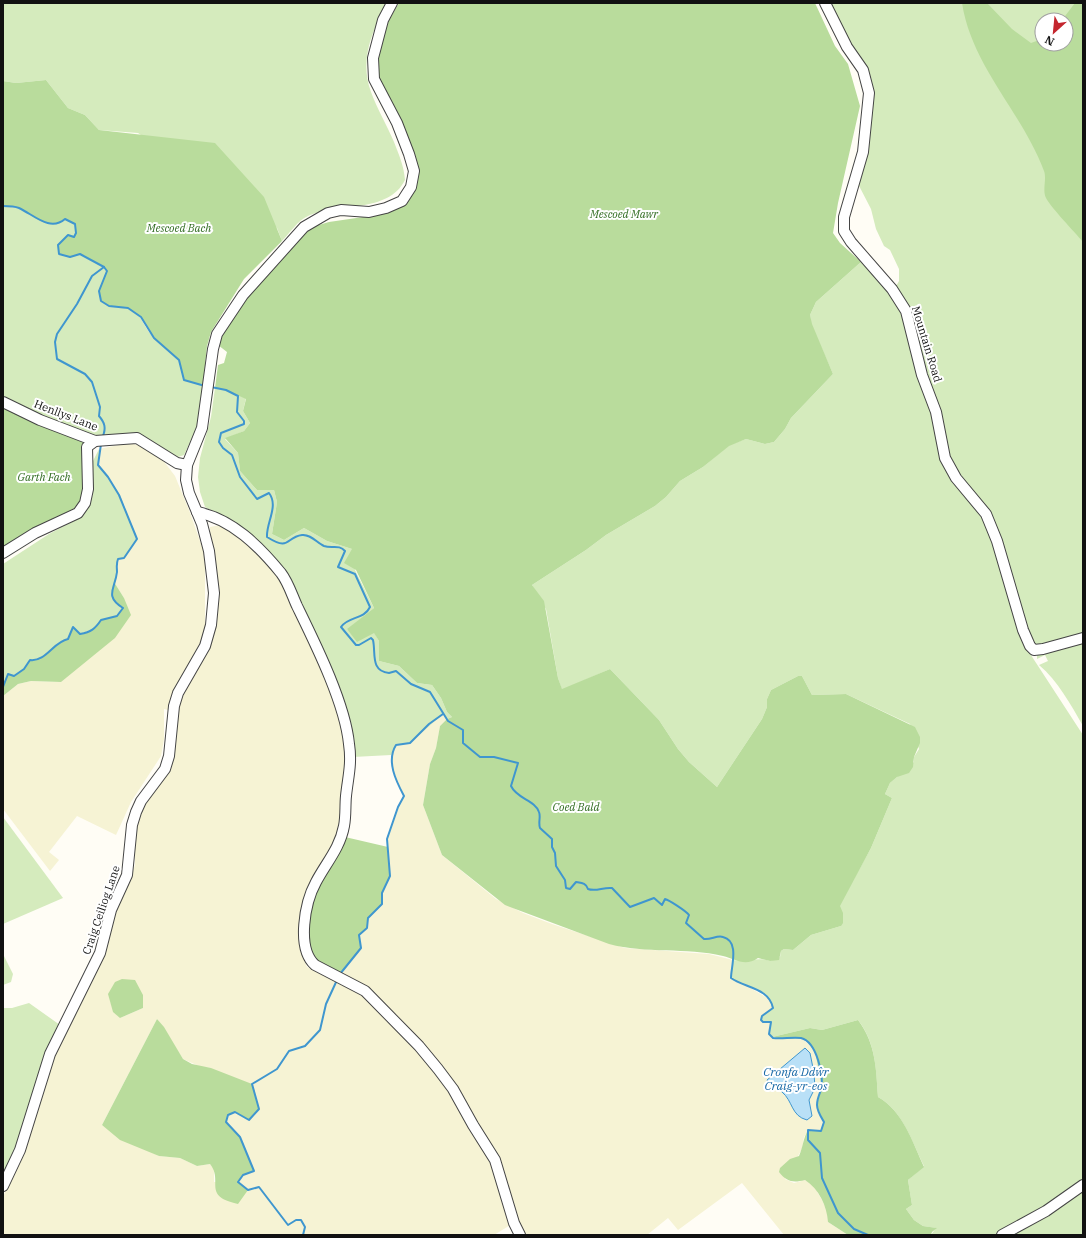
<svg xmlns="http://www.w3.org/2000/svg" width="1086" height="1238" viewBox="0 0 1086 1238" font-family="'IBM Plex Serif',serif">
<style>
.farmland{fill:#f6f3d4;fill-rule:evenodd}
.green{fill:#d5ebbd;fill-rule:evenodd}
.forest{fill:#b9dc9c}
.water{fill:#b9e0f7;stroke:#3f96cf}
.lines{fill:none;stroke-linecap:round;stroke-linejoin:round}
.stream{stroke:#3f96cf;stroke-width:2}
.minor-casing{stroke:#444;stroke-width:12}
.minor{stroke:#fff;stroke-width:10}
.labels{text-anchor:middle;stroke-width:4;stroke-linejoin:round;paint-order:stroke}
.park-label{font-size:11px;font-style:italic;fill:#2f6b1f;stroke:#fff}
.street-label{font-size:11px;fill:#111;stroke:#fff}
.water-label{font-size:12px;font-style:italic;fill:#1768a6;stroke:#fff}
</style>
<rect width="100%" height="100%" fill="#fffdf5"/>
<!-- farmland -->
<g class="farmland">
<polygon points="129,443 149,448 162,459 175,476 189,510 205,555 205,635 173,694 172,711 164,709 164,739 161,756 131,802 116,835 77,816 49,852 59,860 50,871 3,809 3,696 18,684 31,681 61,682 124,598 114,582 116,564 118,559 124,558 137,539 127,518 125,506 108,477 98,465 98,459 99,449"/>
<path d="M220,525L233,531L265,559L280,579L308,635L334,701L347,739L342,823L302,934L301,952L307,967L363,994L416,1047L455,1099L463,1119L489,1154L512,1224L494,1235H3V1197L26,1143L35,1111L40,1107L38,1095L116,908L132,874L135,865V830L138,816L172,761L175,747L180,699L213,635L210,527ZM122,979L127,981L143,1008L120,1018ZM157,1019L183,1059L201,1067L211,1068L235,1112L228,1115L226,1122L240,1137L254,1171L243,1175L238,1182H214V1169L210,1164L197,1166L180,1158L159,1156L102,1125Z"/>
<polygon points="443,714 447,719 440,726 436,748 430,764 423,805 442,855 496,899 523,913 552,924 625,948 709,954 733,960 731,971 747,986 769,999 773,1008 762,1016 763,1022 771,1022 769,1034 773,1038 801,1038 811,1046 817,1055 821,1082 821,1090 817,1100 824,1122 823,1127 821,1131 808,1131 804,1137 802,1149 785,1179 794,1183 805,1180 814,1186 828,1211 828,1222 848,1235 784,1235 742,1183 678,1230 668,1218 647,1235 523,1235 500,1163 463,1101 362,985 340,974 361,948 359,935 367,928 368,918 382,904 382,893 390,876 387,839 398,807 404,796 395,778 391,755 393,750 396,745 410,743 429,724"/>
</g>
<!-- green -->
<g class="green">
<path d="M3,3H388C372,30 359,60 371,92C377,109 387,125 394,142C399,155 404,166 405,180C388,214 338,202 308,216C298,220 289,234 282,241L277,228L138,133L99,130L85,115L68,108L46,80L16,83L3,81Z"/>
<path d="M825,3H1083V633L1044,646L1033,645L1028,637L1001,546L968,487L948,459L895,288L899,281V269L890,250L884,246L876,229L871,209L855,178L869,93ZM1042,20H1066V44H1042Z"/>
<path d="M3,206L18,208L48,224L65,219L75,224L76,233L70,257L80,254L104,267L107,271L102,282L114,307C145,308 138,322 155,339C166,351 181,354 183,373L203,385L197,427L184,455L178,457H174L135,433L102,438L71,428L31,412L15,402L3,399Z"/>
<path d="M861,262L888,290L903,314L934,413L938,445L986,523L1012,609L1027,649L1083,735V1179L1048,1207L995,1235H931L936,1228L923,1226L914,1220L906,1209L912,1205L908,1180L924,1166C912,1142 903,1111 878,1097C876,1069 876,1043 858,1020L822,1030L810,1028L772,1037L769,1034L771,1022H763L761,1020L762,1016L772,1008C769,988 744,988 731,978L733,960C746,963 757,956 770,961L780,957L781,951L784,949L793,950L811,935L841,926L839,906L871,848L892,798L885,794L890,783L914,762V757L919,749L910,724L846,694L812,695L802,676H798L771,690L767,699V707L762,719L717,787L689,762L678,749L659,720L610,669L562,690L558,678L546,609L532,585L586,550L606,535L655,506L666,497L680,481L703,467L729,445L746,439L765,444L774,442L785,429L791,418L833,374L811,324L810,315L816,302Z"/>
<polygon points="215,388 226,390 246,398 243,411 250,423 244,431 225,439 238,453 240,471 257,490 274,490 277,502 272,534 284,540 304,528 327,541 352,549 355,570 374,608 347,630 374,632 379,641 379,661 399,666 417,683 432,685 441,698 447,712 452,717 447,719 443,714 410,743 396,745 391,755 353,757 302,605 254,538 236,523 205,507 200,492 198,477 200,458 211,417"/>
<path d="M99,449L98,465L108,477L120,495L137,539L124,558L118,559C116,564 117,567 117,572C115,589 104,596 123,608L117,616L99,622L96,628L80,634L73,627L68,639C53,642 46,662 30,660L24,669L14,676L10,674L3,683V564L49,534L81,517L93,495V461Z"/>
<path d="M1083,642V726C1071,705 1058,681 1039,665L1048,661L1045,655L1037,659V655L1070,644Z"/>
<polygon points="3,817 63,898 3,924"/>
<polygon points="3,954 13,974 11,982 3,985"/>
<polygon points="29,1003 60,1025 17,1149 3,1179 3,1008 12,1008"/>
<polygon points="1083,1187 1083,1235 1006,1235"/>
</g>
<!-- forest -->
<g class="forest">
<path d="M399,3H815L835,46L848,64L860,106L838,203L833,233L840,243L861,262L816,302L810,315L812,324L833,374L791,418L785,429L774,442L765,444L746,439L729,446L703,467L680,481L666,497L655,506L606,535L586,550L532,585L544,601L558,678L562,689L610,669L659,720L678,749L689,762L717,787L762,719L767,707V699L771,690L798,676H802L812,695L846,694L915,727L920,737V743L914,757L913,767L909,773L897,777L890,783L885,794L892,798L871,848L840,906L843,913V923L841,926L811,935L793,950L784,949L781,951L779,960L770,961L758,958C745,967 735,959 723,956C686,947 646,954 609,944L505,905L442,855L423,805L430,764L436,748L440,726L447,719L452,717L447,712L441,698L432,685L417,683L399,666L379,661V641L374,633L357,642L347,629L374,608L356,570L344,563L352,549L327,541L304,528L284,540L272,534L277,502L274,490H257L240,471L238,453L225,438L244,431L250,423L243,411L246,399L226,390L215,388L218,365L224,363L227,352L218,345L219,338L251,289L312,227L329,222L370,216L397,205L415,186L381,86L377,68L378,53L385,27Z"/>
<path d="M962,3H987L1012,29L1031,43L1042,39V44H1066V20H1062L1075,3H1083V242C1074,231 1052,209 1046,198C1042,190 1047,179 1044,171C1022,112 972,67 962,3Z"/>
<path d="M46,80L68,108L85,115L99,130L215,143L264,197L282,241L244,279L211,332L207,346L203,385L184,380L179,360L154,338L141,317L128,308L109,306L101,301L99,291L107,271L104,267L80,254L70,257L59,254L58,245L68,235L74,236L76,233L75,224L65,219C49,232 34,216 19,208C14,206 8,206 3,206V81L16,83Z"/>
<polygon points="3,405 87,440 81,502 75,511 20,536 3,548"/>
<path d="M114,582L124,598L131,615L115,638L61,682L31,681L18,684L3,696V683L8,674L14,676L24,669L30,660C46,662 53,642 68,639L73,627L80,634C91,632 95,629 101,620L116,616L123,608C112,601 109,595 114,582Z"/>
<polygon points="345,837 388,847 390,876 382,893 382,904 368,918 367,928 359,935 361,948 340,974 315,961 307,951 310,907 317,884"/>
<polygon points="122,979 135,980 143,995 143,1008 120,1018 113,1012 108,994 115,982"/>
<path d="M157,1019L164,1027L183,1059L192,1064L211,1068L252,1084L259,1109L249,1120L235,1112L228,1115L226,1122L240,1137L254,1171L243,1175L238,1182L248,1190L238,1204C201,1196 224,1181 210,1164L197,1166L180,1158L159,1156L120,1140L102,1125Z"/>
<path d="M858,1020C876,1044 876,1068 878,1097C903,1111 912,1141 924,1167L908,1180L912,1205L906,1209L914,1220L923,1226L937,1228L932,1232L931,1235H848L828,1222C827,1206 819,1189 805,1180C793,1183 787,1182 779,1172L780,1168L790,1159L799,1156C803,1147 803,1139 808,1130L821,1131L824,1122L817,1107L821,1082L815,1051L806,1041L801,1038L785,1039L772,1037L810,1028L822,1030Z"/>
</g>
<!-- water -->
<path class="water" d="M805,1048L810,1053L814,1073L815,1088L809,1100L812,1116L807,1120C791,1116 793,1101 782,1092C777,1087 771,1088 767,1080Z"/>
<g class="lines">
<!-- stream -->
<g class="stream">
<path d="M3,206C8,206 14,206 19,208C34,215 50,232 65,219L75,224L76,233L74,237L68,235L58,245L59,254L70,257L80,254L104,267L107,271L99,291L101,301L109,306L128,308L141,317L154,338L179,360L184,380L205,386"/>
<path d="M211,387L226,390L238,396L237,412L244,421V424L221,433L219,442L223,448L232,455L240,477L257,499L269,493C279,506 266,523 267,537C291,552 285,537 302,535C311,534 317,543 324,546C332,549 339,544 345,551L338,567L355,574L370,607C364,620 348,616 341,627L356,645H359L371,638L373,640C376,653 370,671 389,673L396,671L411,684L430,692L448,721L463,730V743L480,757H494L518,763L511,786C517,799 535,800 539,812C541,817 538,822 540,828L552,839V847L555,853L556,866L565,880L566,888L570,889L576,882C582,883 586,883 588,889C596,892 603,887 612,888L630,907L654,898L662,905L665,899C669,900 686,911 689,915L686,923L704,939C711,940 717,935 723,937C740,941 731,967 731,978C745,988 769,988 773,1008L762,1016L761,1020L763,1022H771L769,1034L773,1038C782,1039 792,1037 801,1038C817,1042 824,1076 821,1090C819,1095 817,1099 817,1105C817,1111 821,1117 824,1122L821,1131L808,1130V1140L820,1153L822,1178L838,1213L854,1229L868,1235"/>
<path d="M103,436C106,428 105,423 99,416L100,407L92,382L85,374L57,359L55,342L57,334L77,304L92,276L104,267"/>
<path d="M3,687L8,674L14,676L24,669L30,660C46,662 53,642 68,639L73,627L80,634C91,632 95,629 101,620L117,616L123,608C104,596 115,589 117,572C117,567 116,564 118,559L124,558L137,539L119,495L108,477L98,465L101,444"/>
<path d="M340,974L361,948L359,935L367,928L368,918L382,904V893L390,876L387,839L398,807L404,796C396,781 386,761 396,745L410,743L429,724L443,714"/>
<polyline points="303,1235 305,1227 301,1220 296,1220 288,1225 259,1187 248,1190 238,1182 243,1175 254,1171 240,1137 226,1122 228,1115 235,1112 249,1120 259,1109 252,1084 277,1069 289,1051 305,1046 320,1030 326,1004 337,980"/>
</g>
<defs>
<g id="minor">
<polyline points="825,3 847,47 863,70 869,93 863,152 844,217 844,231 851,242 892,289 906,311 922,375 936,412 945,458 956,478 986,514 997,541 1023,630 1030,646 1034,650 1043,649 1083,638"/>
<polyline points="3,402 40,420 95,441 137,438 177,463 187,465"/>
<path d="M197,512C232,519 259,546 281,573C288,582 292,595 297,606C315,643 345,703 349,744C352,764 348,777 346,796C345,806 346,816 344,826C340,848 326,863 316,882C305,902 296,948 315,965L365,991L419,1046L438,1069L453,1089L473,1125L495,1160L514,1223L520,1235"/>
<polyline points="3,553 35,533 78,513 85,503 88,489 87,447 95,441"/>
<polyline points="3,1186 20,1150 50,1054 100,953 111,910 127,875 132,825 136,812 141,801 165,769 169,756 174,706 178,693 205,646 211,625 214,593 209,551 202,524 189,493 186,480 187,465 202,428 213,349 217,334 243,295 304,227 328,213 341,210 369,212 386,208 402,201 411,187 414,171 409,154 397,123 374,79 373,58 383,20 392,3"/>
<polyline points="1002,1235 1046,1211 1083,1185"/>
</g>
</defs>
<!-- minor casing -->
<use href="#minor" class="minor-casing"/>
<!-- minor -->
<use href="#minor" class="minor"/>
</g>
<g class="labels">
<!-- park labels -->
<g class="park-label">
<text x="624" y="218">Mescoed Mawr</text>
<text x="179" y="232">Mescoed Bach</text>
<text x="44" y="481">Garth Fach</text>
<text x="576" y="811">Coed Bald</text>
</g>
<!-- street labels -->
<g class="street-label">
<text transform="translate(927 344) rotate(73)" y="4">Mountain Road</text>
<text transform="translate(66 415) rotate(21)" y="4">Henllys Lane</text>
<text transform="translate(101 910) rotate(-71)" y="4">Craig Ceiliog Lane</text>
</g>
<!-- water labels -->
<g class="water-label">
<text x="796" y="1076">Cronfa Ddŵr<tspan x="796" dy="14">Craig-yr-eos</tspan></text>
</g>
</g>
<!-- border -->
<rect width="1086" height="1238" fill="none" stroke="#111111" stroke-width="8"/>
<!-- north arrow -->
<g transform="translate(1054 32) rotate(207)"><circle r="19" fill="#ffffff" stroke="#a0a0a0"/>
<path d="M0-3L7 15L0 10L-7 15Z" fill="#c4262e"/>
<text y="-6" font-size="11" font-weight="bold" text-anchor="middle" fill="#111111">N</text>
</g>
</svg>
